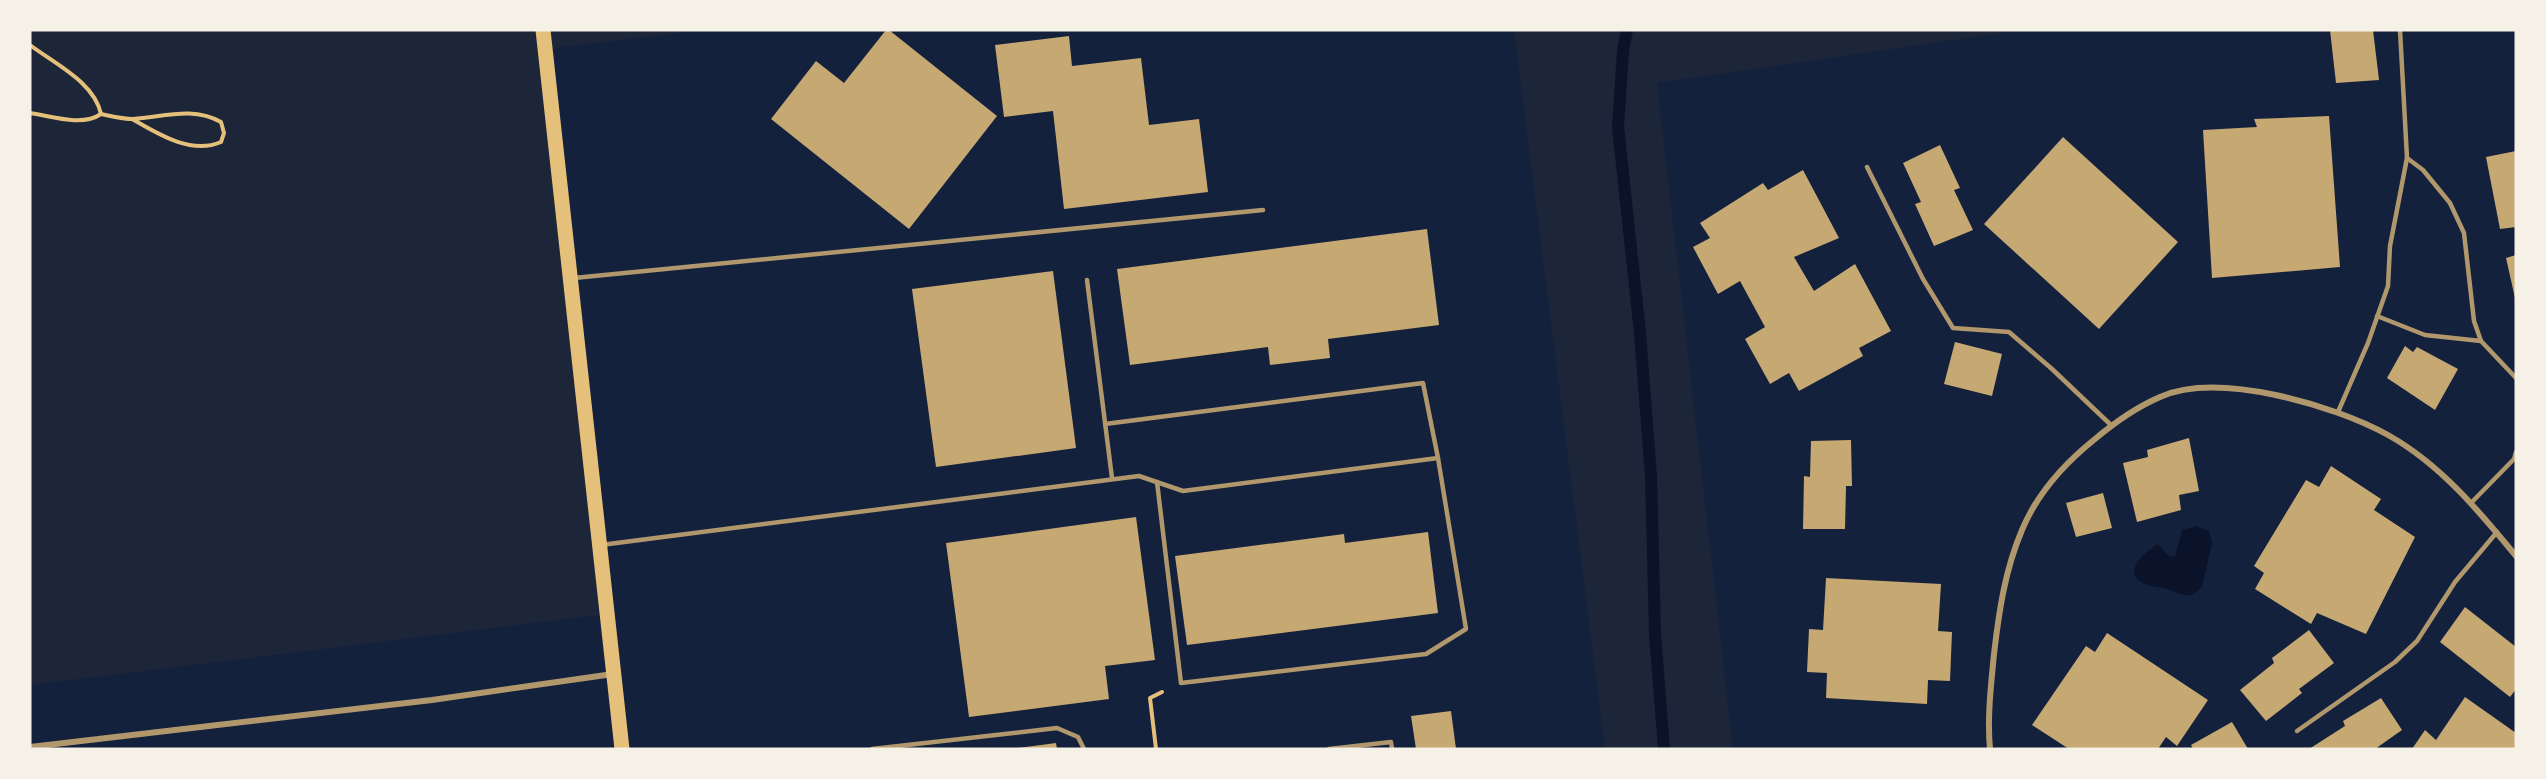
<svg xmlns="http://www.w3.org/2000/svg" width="2546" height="779" viewBox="0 0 2546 779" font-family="Literata,serif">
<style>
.green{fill:#1d2539}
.water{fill:#0b132b}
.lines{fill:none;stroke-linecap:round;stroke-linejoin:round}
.stream{stroke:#0b132b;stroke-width:12}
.building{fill:#c6a872}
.path{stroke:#e5c07b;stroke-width:4}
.service{stroke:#b1986c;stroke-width:4.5}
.minor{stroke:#b1986c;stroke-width:6}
.primary{stroke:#e5c07b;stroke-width:15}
</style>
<rect width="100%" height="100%" fill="#14213d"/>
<!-- green -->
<g class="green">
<polygon points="30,30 705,30 546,49 607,614 30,685"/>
<polygon points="1514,30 2022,30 1657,83 1733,749 1605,749"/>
</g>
<!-- water -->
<path class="water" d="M2196,526L2209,531L2212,543L2202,587C2199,590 2194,594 2190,595C2182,596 2174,591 2167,589C2160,587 2150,587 2143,583C2121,571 2146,551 2158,544L2169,556H2175L2182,530Z"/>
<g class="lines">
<!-- stream -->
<polyline class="stream" points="1627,30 1623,51 1618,127 1640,333 1651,476 1655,634 1664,749"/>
</g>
<!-- building -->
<g class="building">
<polygon points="886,30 889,30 997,116 909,229 771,119 816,61 844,83"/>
<polygon points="2330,30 2373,30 2379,80 2336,83"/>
<polygon points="1069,36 1072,66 1141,58 1149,125 1199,119 1208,192 1064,209 1053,111 1004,117 995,45"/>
<polygon points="2329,116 2340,267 2212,278 2203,130 2257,127 2254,119"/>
<polygon points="2063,137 2178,242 2099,329 1984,224"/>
<polygon points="1940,145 1960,188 1954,190 1973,230 1934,246 1915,204 1921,202 1903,163"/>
<polygon points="2516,151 2516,227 2500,229 2486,157"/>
<polygon points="1803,170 1839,238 1794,257 1814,291 1855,264 1891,331 1859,348 1863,356 1799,391 1789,373 1770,384 1745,339 1765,327 1740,281 1718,294 1693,247 1710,238 1700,223 1763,183 1768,190"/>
<polygon points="1427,229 1439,325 1328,339 1330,358 1270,365 1268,347 1130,365 1117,269"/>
<polygon points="2516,255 2516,298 2515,298 2506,258"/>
<polygon points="1053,271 1076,448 936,467 912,289"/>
<polygon points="1955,342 2002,354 1992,396 1944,384"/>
<polygon points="2405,346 2413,352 2417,347 2458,369 2435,410 2387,378"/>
<polygon points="2189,438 2199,491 2179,495 2181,510 2137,522 2123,463 2148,457 2147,450"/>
<polygon points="1851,440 1852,486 1846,486 1845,529 1803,529 1804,476 1810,477 1811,441"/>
<polygon points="2331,466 2381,499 2374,510 2415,537 2366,634 2317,613 2311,624 2255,589 2264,573 2254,566 2306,480 2319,487"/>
<polygon points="2103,493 2112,528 2076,537 2066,503"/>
<polygon points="1136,517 1155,660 1105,666 1109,699 969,717 946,543"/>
<polygon points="1428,532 1438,613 1187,645 1175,556 1344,534 1345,543"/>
<polygon points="1826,578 1941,584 1938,631 1952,632 1950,681 1928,680 1927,704 1826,698 1827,673 1807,672 1809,629 1823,630"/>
<polygon points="2465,607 2516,647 2516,689 2510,697 2440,642"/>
<polygon points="2309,630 2334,663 2299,689 2302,693 2266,721 2240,690 2274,663 2272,658"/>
<polygon points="2107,633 2208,700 2177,746 2166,737 2158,749 2069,749 2032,725 2086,646 2095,652"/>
<polygon points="2465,697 2516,733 2516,749 2412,749 2425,730 2436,740"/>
<polygon points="2381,698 2402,730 2375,749 2309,749 2345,726 2343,721"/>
<polygon points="1451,711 1456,749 1416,749 1411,716"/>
<polygon points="2232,722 2248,749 2193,749 2191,745"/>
<polygon points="1056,743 1057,749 1018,749 1018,748"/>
</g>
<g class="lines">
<!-- path -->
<g class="path">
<path d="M30,45C55,64 94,82 101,114C82,127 51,116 30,113"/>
<path d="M101,114C111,116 123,119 133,119C164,117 192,106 221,122L224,133L221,142C191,155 158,134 132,119"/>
<polyline points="1156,749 1150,698 1162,692"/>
</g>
<!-- service -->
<g class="service">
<polyline points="2400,30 2407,158 2423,170 2450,203 2464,233 2474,321 2481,341 2516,378"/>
<polyline points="1867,167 1923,279 1953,328 2009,332 2052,369 2112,426"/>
<polyline points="574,278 1263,210"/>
<polyline points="1087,280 1112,478"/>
<polyline points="2377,316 2425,335 2481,341"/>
<polyline points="2338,412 2368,343 2388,286 2390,246 2407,158"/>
<polyline points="1105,424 1423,383 1438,458 1466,629 1426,654 1181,683 1157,482"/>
<polyline points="2471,503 2514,459 2516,452"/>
<polyline points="601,545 1139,476 1183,491 1438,458"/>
<polyline points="2297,731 2395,662 2417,641 2455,582 2497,532"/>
<polyline points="872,749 1057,728 1078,737 1084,749"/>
<polyline points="1329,749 1391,742 1392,749"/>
</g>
<!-- minor -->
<g class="minor">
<polyline points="30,747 432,700 613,674"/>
<path d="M1990,749C1987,718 1991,685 1994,654C1999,611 2005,570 2022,530C2037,494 2065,463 2095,439C2114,423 2137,407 2160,397C2218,371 2334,405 2388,435C2440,464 2479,511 2516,556"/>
</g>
<!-- primary -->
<polyline class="primary" points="543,30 622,749"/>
</g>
<!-- border -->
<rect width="2546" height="779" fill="none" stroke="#f6f1e7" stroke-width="63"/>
</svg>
